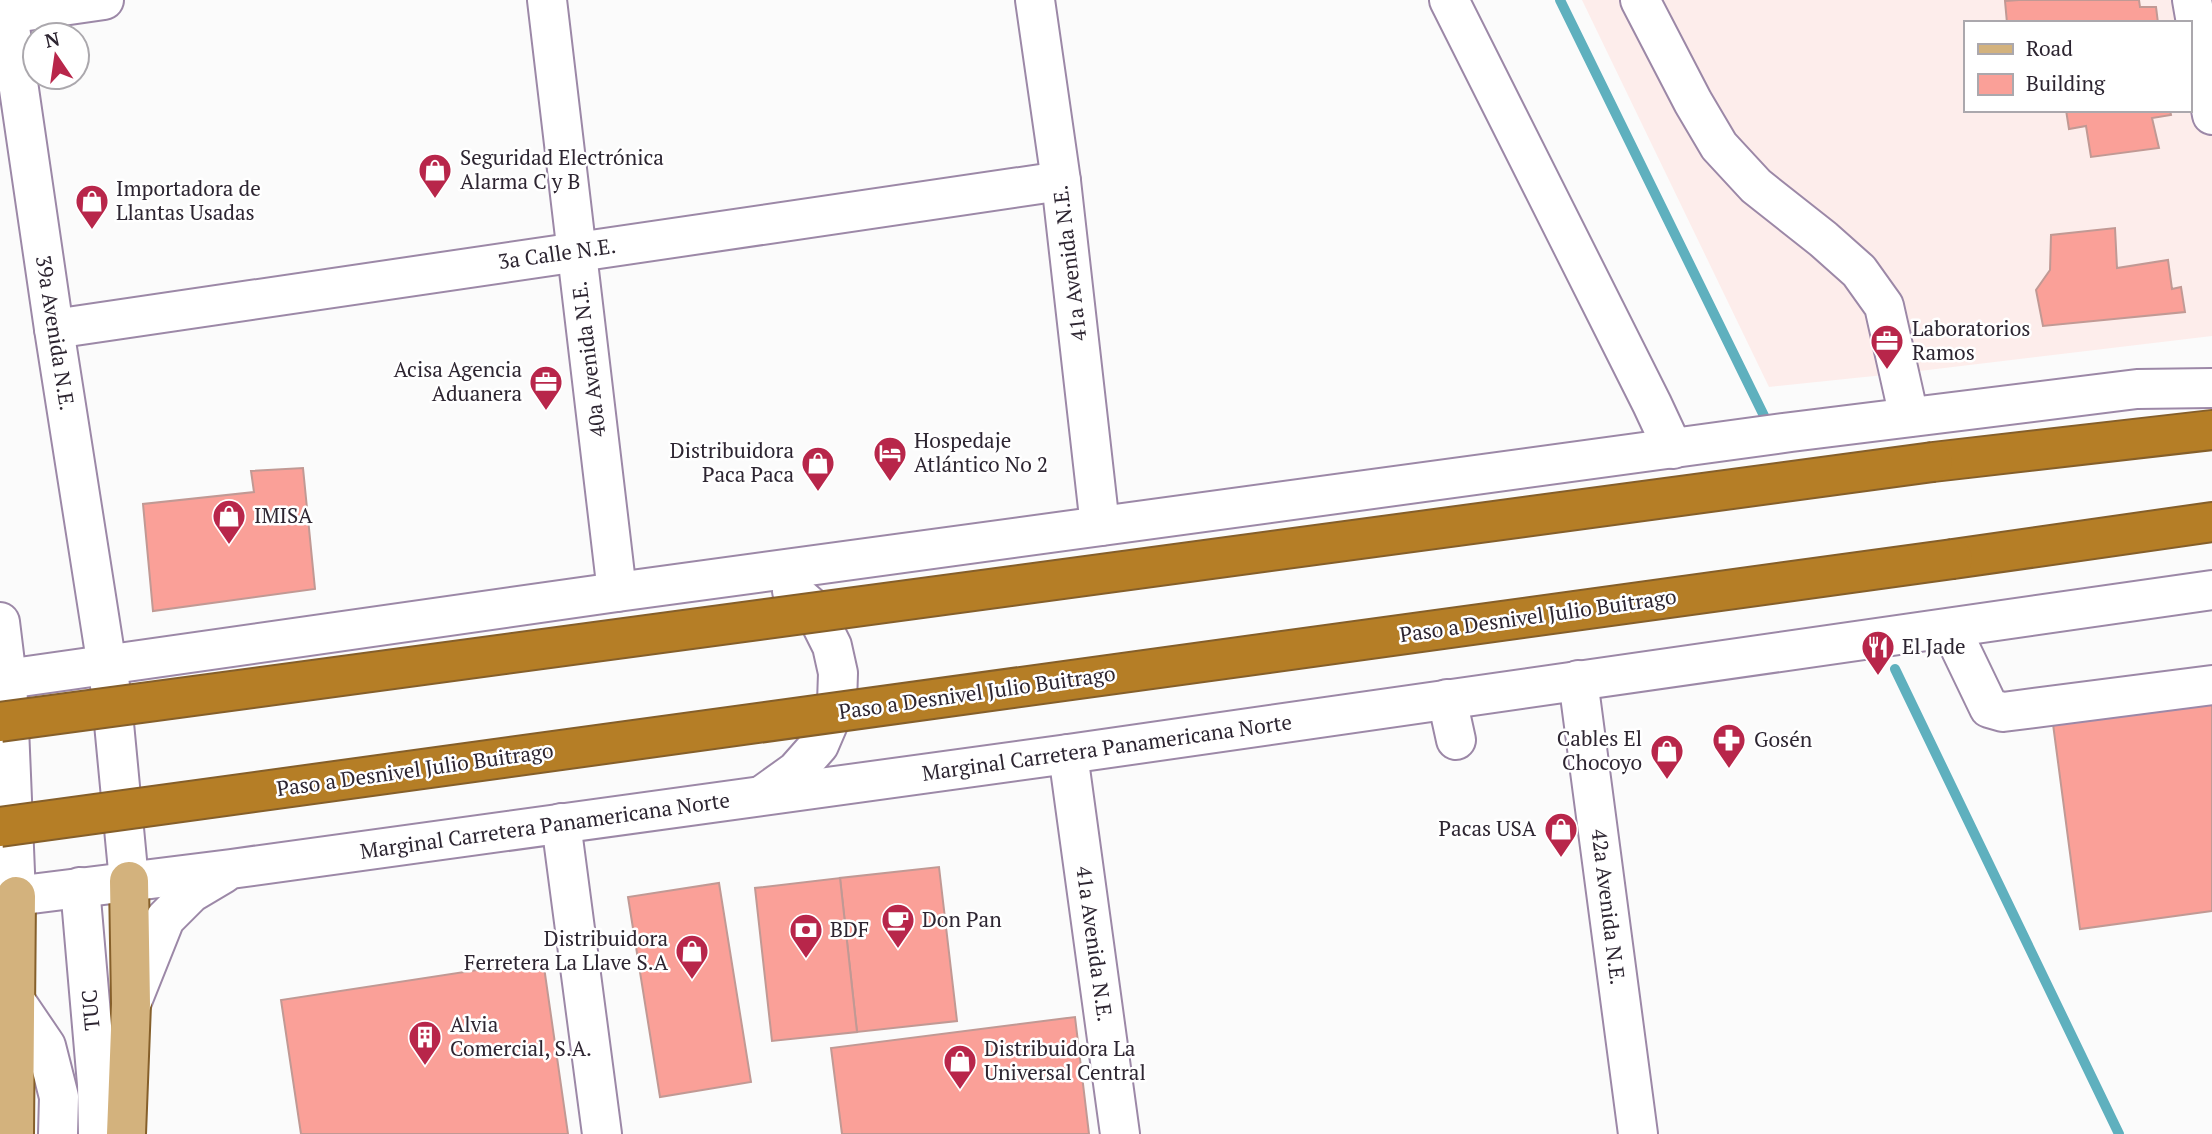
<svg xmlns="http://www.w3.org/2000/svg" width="2212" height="1134" viewBox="0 0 2212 1134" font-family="'PT Serif',serif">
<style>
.industrial{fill:#fdedeb;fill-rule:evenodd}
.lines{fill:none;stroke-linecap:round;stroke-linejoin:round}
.stream{stroke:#5fb0be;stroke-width:10}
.building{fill:#faa098;stroke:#c19994;stroke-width:2}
.minor-casing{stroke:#9c88a7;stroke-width:42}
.major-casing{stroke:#855f2a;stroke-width:42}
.highway-casing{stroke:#855f2a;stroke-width:42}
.minor{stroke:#fff;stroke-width:38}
.major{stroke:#d3b27d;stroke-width:38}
.highway{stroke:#b57e26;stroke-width:38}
.highway-bridge-casing{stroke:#855f2a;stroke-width:42;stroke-linecap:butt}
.highway-bridge{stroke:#b57e26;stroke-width:38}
.labels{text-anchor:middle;stroke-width:5;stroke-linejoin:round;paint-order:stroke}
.poi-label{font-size:21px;fill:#2d2531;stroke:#fff;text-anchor:start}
.street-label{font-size:21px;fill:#2d2531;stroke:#fff}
</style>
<rect width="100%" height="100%" fill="#fbfbfb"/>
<!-- industrial -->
<path class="industrial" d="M1582,0H2212V336L1903,373L1769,387ZM1965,23H2189V110H1965Z"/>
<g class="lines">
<!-- stream -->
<g class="stream">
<polyline points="1560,0 1770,428"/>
<polyline points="1895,669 2119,1134"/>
</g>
</g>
<!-- building -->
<g class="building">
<polygon points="2019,0 2139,0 2140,7 2156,7 2158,23 2007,23 2005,1"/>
<polygon points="2066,110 2170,110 2171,115 2152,118 2159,148 2091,157 2086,126 2069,129"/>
<polygon points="2115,228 2117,268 2168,260 2172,289 2181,287 2185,312 2043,326 2036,290 2050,270 2051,235"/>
<polygon points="303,468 315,589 153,611 143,504 254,492 251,471"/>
<polygon points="2212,703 2212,911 2080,929 2053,724"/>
<polygon points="939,867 957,1021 857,1032 840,878"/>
<polygon points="840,878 857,1032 772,1041 755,888"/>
<polygon points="719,883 751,1082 660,1097 628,897"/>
<polygon points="543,960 568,1134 301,1134 281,1000"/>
<polygon points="1075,1017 1089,1134 842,1134 831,1048"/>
</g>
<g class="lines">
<defs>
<g id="minor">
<polyline points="6,0 54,329 111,692 129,881"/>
<polyline points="547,0 617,592"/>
<polyline points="1035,0 1061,181 1100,526"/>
<polyline points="1449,0 1652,404 1673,449"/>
<polyline points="1640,0 1693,102 1719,146 1756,186 1823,239 1859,271 1884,306 1909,417"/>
<polyline points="2192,0 2212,115"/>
<polyline points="0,15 104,0"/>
<polyline points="54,329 1061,181"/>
<polyline points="0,622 7,679 16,896"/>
<polyline points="1951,629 1989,708 2003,712 2212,685"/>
<polyline points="0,680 617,592 1791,432 2137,389 2212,388"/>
<polyline points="1578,680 1638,1134"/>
<polyline points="1447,699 1456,740"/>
<polyline points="1068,754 1120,1134"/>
<polyline points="764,794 796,771 819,745 837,703 838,673 832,646 814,610 792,591"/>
<polyline points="561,823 602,1134"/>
<polyline points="80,887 97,1084 98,1134"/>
<polyline points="0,898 231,869 1068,754 2212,590"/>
<polyline points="6,987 46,1046 59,1097 58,1134"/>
<polyline points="131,1004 165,919 191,893 223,874"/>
</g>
<g id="major">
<polyline points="14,1134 16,896"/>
<polyline points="126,1134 131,1004 129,881"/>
</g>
<g id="highway">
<polyline points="1933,462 2212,430"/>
<polyline points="1953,559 2212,522"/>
</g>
</defs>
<!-- minor casing -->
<use href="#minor" class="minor-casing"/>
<!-- major casing -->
<use href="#major" class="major-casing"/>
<!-- highway casing -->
<use href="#highway" class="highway-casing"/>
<!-- minor -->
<use href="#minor" class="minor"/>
<!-- major -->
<use href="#major" class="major"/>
<!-- highway -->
<use href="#highway" class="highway"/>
<defs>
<g id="highway-bridge">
<polyline points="0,722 1933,462"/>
<polyline points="0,827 1953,559"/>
</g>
</defs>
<!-- highway-bridge casing -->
<use href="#highway-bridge" class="highway-bridge-casing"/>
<!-- highway-bridge -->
<use href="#highway-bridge" class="highway-bridge"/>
</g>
<!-- icons -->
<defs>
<symbol id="shop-pin" viewBox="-11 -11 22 30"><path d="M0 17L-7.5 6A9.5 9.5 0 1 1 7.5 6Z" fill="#b8264a" stroke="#fff"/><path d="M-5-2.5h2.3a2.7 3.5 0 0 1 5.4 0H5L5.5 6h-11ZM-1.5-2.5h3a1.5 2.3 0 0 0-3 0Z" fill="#fff"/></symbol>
<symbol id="office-pin" viewBox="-11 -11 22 30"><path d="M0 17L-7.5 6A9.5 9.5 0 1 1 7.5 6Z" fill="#b8264a" stroke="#fff"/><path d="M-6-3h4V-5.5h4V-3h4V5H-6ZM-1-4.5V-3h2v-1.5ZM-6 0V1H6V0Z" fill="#fff"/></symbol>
<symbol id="hotel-pin" viewBox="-11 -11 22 30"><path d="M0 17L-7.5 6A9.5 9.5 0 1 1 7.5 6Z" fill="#b8264a" stroke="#fff"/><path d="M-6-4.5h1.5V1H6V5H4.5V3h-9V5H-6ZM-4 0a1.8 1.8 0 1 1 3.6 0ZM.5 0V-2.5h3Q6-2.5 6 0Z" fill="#fff"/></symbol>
<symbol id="restaurant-pin" viewBox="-11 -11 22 30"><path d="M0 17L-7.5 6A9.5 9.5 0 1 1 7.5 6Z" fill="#b8264a" stroke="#fff"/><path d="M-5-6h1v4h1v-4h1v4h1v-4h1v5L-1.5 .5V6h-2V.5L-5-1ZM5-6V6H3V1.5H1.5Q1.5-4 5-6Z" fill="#fff"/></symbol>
<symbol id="pharmacy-pin" viewBox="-11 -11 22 30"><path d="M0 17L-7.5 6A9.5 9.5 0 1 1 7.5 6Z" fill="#b8264a" stroke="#fff"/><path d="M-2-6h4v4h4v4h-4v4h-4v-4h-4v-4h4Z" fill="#fff"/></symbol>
<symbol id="cafe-pin" viewBox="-11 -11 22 30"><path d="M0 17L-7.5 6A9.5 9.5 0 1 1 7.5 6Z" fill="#b8264a" stroke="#fff"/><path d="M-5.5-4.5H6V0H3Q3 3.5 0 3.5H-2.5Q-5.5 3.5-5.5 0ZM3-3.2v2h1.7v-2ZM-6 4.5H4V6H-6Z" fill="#fff"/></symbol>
<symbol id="bank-pin" viewBox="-11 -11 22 30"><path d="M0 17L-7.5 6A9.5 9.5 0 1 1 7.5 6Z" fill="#b8264a" stroke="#fff"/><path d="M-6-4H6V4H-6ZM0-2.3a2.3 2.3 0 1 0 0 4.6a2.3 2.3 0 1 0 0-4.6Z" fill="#fff"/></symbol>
<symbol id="building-pin" viewBox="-11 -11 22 30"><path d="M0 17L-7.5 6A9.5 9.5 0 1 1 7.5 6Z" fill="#b8264a" stroke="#fff"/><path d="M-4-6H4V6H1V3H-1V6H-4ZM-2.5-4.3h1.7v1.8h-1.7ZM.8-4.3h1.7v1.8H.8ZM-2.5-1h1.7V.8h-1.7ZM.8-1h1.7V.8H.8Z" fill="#fff"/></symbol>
</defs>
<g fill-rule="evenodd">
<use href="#shop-pin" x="416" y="151" width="38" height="52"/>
<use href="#shop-pin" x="73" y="182" width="38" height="52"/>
<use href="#office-pin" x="1868" y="322" width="38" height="52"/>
<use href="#office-pin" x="527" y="363" width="38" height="52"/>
<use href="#hotel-pin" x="871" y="434" width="38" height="52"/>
<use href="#shop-pin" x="799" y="444" width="38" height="52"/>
<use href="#shop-pin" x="210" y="497" width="38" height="52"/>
<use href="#restaurant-pin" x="1859" y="628" width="38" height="52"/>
<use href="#pharmacy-pin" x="1710" y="721" width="38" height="52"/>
<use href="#shop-pin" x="1648" y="732" width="38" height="52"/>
<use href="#shop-pin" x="1542" y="810" width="38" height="52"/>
<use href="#cafe-pin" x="879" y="901" width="38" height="52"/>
<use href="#bank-pin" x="787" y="911" width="38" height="52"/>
<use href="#shop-pin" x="673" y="932" width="38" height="52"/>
<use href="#building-pin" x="406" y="1018" width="38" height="52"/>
<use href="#shop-pin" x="941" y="1042" width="38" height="52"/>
</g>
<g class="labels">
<!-- poi labels -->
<g class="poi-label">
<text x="460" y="165">Seguridad Electrónica<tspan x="460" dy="24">Alarma C y B</tspan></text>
<text x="116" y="196">Importadora de<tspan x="116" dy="24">Llantas Usadas</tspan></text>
<text x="1912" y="336">Laboratorios<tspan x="1912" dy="24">Ramos</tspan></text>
<text x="522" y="377" text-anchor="end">Acisa Agencia<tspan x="522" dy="24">Aduanera</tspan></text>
<text x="914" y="448">Hospedaje<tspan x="914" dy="24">Atlántico No 2</tspan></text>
<text x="794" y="458" text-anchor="end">Distribuidora<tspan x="794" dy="24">Paca Paca</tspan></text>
<text x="254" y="523">IMISA</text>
<text x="1902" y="654">El Jade</text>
<text x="1642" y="746" text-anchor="end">Cables El<tspan x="1642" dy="24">Chocoyo</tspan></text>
<text x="1754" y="747">Gosén</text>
<text x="1536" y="836" text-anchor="end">Pacas USA</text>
<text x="922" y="927">Don Pan</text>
<text x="830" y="937">BDF</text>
<text x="668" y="946" text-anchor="end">Distribuidora<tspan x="668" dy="24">Ferretera La Llave S.A</tspan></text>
<text x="450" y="1032">Alvia<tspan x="450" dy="24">Comercial, S.A.</tspan></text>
<text x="984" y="1056">Distribuidora La<tspan x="984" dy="24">Universal Central</tspan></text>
</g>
<!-- street labels -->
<g class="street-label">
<text transform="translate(557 254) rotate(-8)" y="7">3a Calle N.E.</text>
<text transform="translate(1070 263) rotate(-97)" y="7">41a Avenida N.E.</text>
<text transform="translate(55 333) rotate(81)" y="7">39a Avenida N.E.</text>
<text transform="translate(589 359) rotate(-97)" y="7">40a Avenida N.E.</text>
<text transform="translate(1538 616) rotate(-8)" y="7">Paso a Desnivel Julio Buitrago</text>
<text transform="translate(977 693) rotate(-8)" y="7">Paso a Desnivel Julio Buitrago</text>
<text transform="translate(1107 748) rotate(-8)" y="7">Marginal Carretera Panamericana Norte</text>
<text transform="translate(415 770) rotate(-8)" y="7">Paso a Desnivel Julio Buitrago</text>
<text transform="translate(545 826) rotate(-8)" y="7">Marginal Carretera Panamericana Norte</text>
<text transform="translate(1608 907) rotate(83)" y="7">42a Avenida N.E.</text>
<text transform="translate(1094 944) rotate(82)" y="7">41a Avenida N.E.</text>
<text transform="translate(91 1010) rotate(-95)" y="7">TUC</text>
</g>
</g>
<!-- legend -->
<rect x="1964" y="21" width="228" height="91" fill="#ffffff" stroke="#aba8ad" stroke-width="2"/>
<rect x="1978" y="44" width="35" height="10" fill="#d3b27d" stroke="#aba8ad" stroke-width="2"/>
<text x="2026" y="56" font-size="21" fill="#2d2531">Road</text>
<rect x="1978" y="74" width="35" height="21" fill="#faa098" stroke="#aba8ad" stroke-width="2"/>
<text x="2026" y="91" font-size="21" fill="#2d2531">Building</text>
<!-- north arrow -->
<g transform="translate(56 56) rotate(347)"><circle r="33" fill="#ffffff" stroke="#aba8ad" stroke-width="2"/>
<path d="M0-5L12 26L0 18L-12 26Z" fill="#b8264a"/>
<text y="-10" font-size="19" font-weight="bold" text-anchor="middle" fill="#2d2531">N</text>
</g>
</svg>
